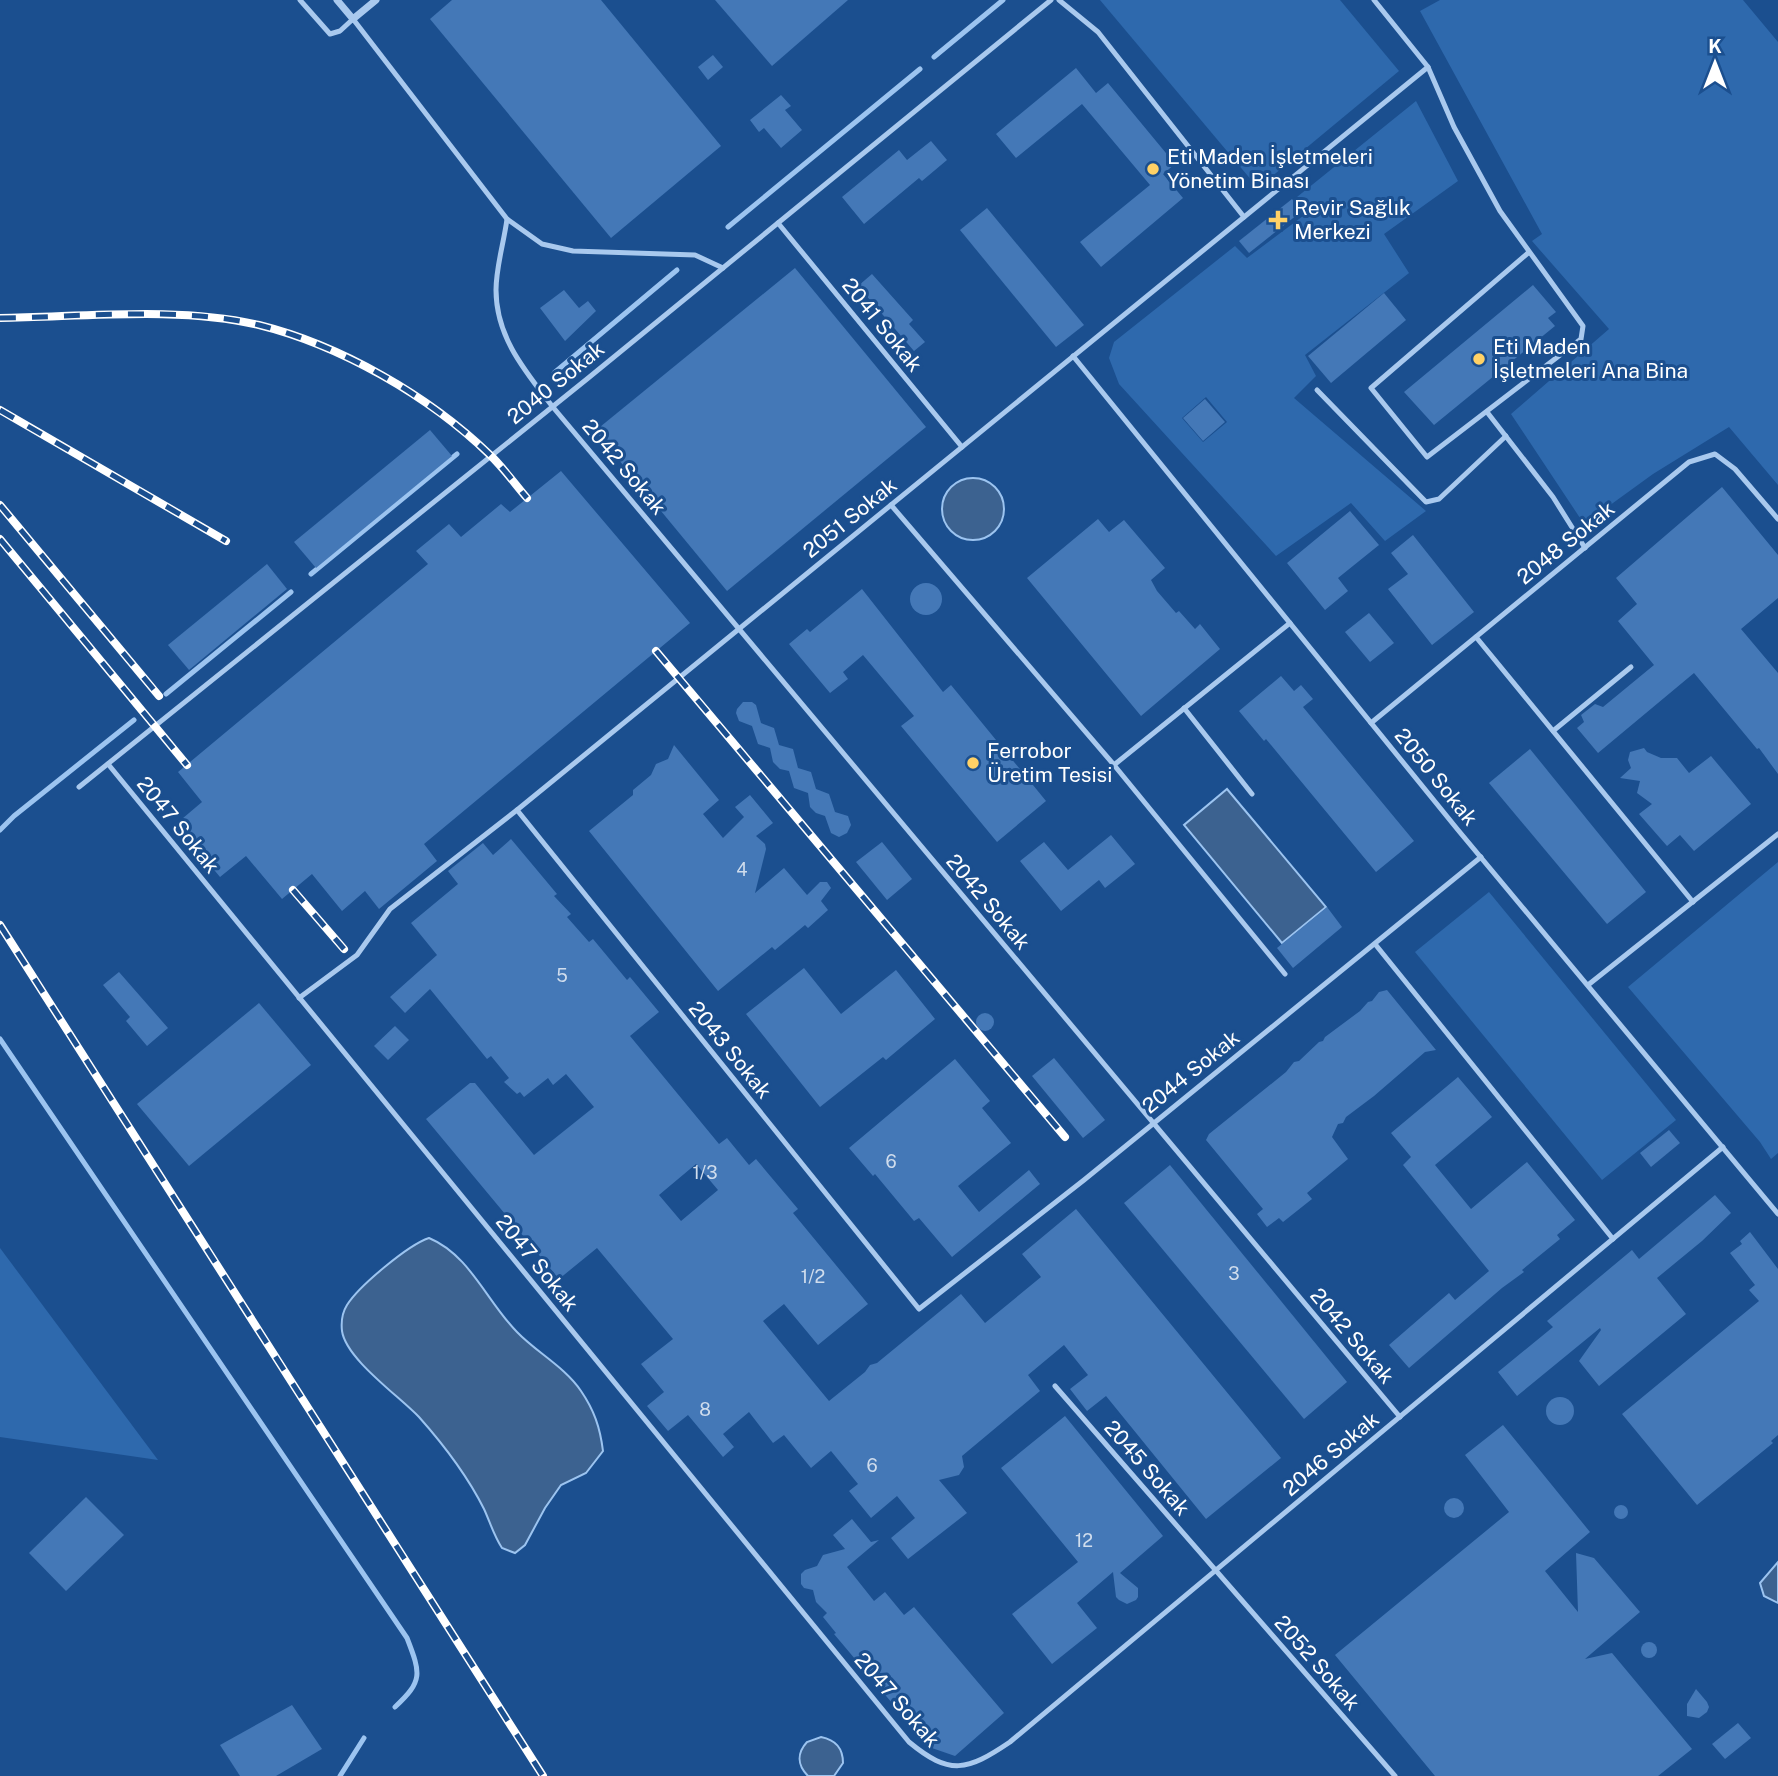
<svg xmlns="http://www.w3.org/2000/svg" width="1778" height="1776" viewBox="0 0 1778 1776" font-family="'Public Sans',sans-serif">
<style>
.green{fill:#2e69ad;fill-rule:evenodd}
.water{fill:#3c6290;stroke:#9cc4f0;stroke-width:2}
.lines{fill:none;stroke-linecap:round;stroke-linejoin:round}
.stream{stroke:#9cc4f0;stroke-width:5}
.building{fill:#4478b7;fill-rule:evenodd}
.service{stroke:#a9c9ee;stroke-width:5}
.minor{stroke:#a9c9ee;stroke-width:7}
.rail-casing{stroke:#fff;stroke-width:8}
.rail{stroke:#1b4f8f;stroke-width:5;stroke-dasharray:16;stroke-linecap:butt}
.poi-dot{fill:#ffd166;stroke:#1b4f8f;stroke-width:2.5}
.labels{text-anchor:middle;stroke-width:6;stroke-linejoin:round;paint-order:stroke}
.number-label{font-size:18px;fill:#d0dded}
.poi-label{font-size:21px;fill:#fff;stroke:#1b4f8f;text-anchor:start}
.street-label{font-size:21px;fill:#fff;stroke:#1b4f8f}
</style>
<rect width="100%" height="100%" fill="#1b4f8f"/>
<!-- green -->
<g class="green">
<polygon points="1100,0 1340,0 1399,71 1258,188"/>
<polygon points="1440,0 1743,0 1778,42 1778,485 1729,427 1653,474 1584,524 1511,414 1609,329 1532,241 1542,234 1420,11"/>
<path d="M1416,101L1458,181L1384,234L1409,273L1305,355L1316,376L1294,398L1426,511L1385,541L1351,503L1276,556L1119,384L1109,358L1114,342L1235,246L1247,258L1307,213L1297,197ZM1206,397L1227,422L1203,442L1182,418Z"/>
<polygon points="1778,862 1778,1153 1771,1159 1760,1142 1628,987"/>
<polygon points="1489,892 1676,1120 1602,1180 1415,952"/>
<polygon points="0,1248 158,1460 0,1437"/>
</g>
<!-- water -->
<g class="water">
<circle cx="973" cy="509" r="31"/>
<polygon points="1227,789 1326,907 1282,943 1184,825"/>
<path d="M429,1238C470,1255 487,1302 517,1332C536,1352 565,1367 581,1391C594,1410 600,1427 603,1451L586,1473L561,1485L545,1508L525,1545L515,1553L502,1548C494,1536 490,1522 484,1509C468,1477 443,1444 419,1417C399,1396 346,1359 342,1331C341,1322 342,1313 347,1305C359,1286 408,1245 429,1238Z"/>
<polygon points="1778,1562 1778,1603 1764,1596 1760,1583"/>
<path d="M821,1737C836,1740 843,1748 843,1763L834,1776H808C797,1765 797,1753 807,1742Z"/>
</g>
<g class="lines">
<!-- stream -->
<g class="stream">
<polyline points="934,57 1003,0"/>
<polyline points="728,227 920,69"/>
<polyline points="554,373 677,270"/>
<polyline points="311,574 457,454"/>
<polyline points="166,694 291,592"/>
<polyline points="0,830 14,816 134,720"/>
<path d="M0,1039L407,1638C421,1674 423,1681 395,1707"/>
<polyline points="340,1776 364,1738"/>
</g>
</g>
<!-- building -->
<g class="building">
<polygon points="452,0 601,0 721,146 611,238 430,19"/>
<polygon points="715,0 848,0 772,66"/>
<polygon points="713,55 723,67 708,80 698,67"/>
<polygon points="1076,68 1096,93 1108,83 1175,164 1163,174 1183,198 1101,267 1080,242 1150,185 1082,104 1016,158 996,134"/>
<polygon points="781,95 791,106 785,110 802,130 781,148 764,128 759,132 750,120"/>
<polygon points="931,141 947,160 922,181 919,178 864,224 842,197 899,150 907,160"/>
<polygon points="1292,199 1302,211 1249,253 1239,241"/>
<polygon points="987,208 1084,325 1056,347 960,230"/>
<polygon points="795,268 926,427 727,591 595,431"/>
<polygon points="872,274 913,320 909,324 925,342 914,351 858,286"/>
<polygon points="1533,285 1556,312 1548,318 1555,326 1434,425 1404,392"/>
<polygon points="564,290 579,308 588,301 596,311 565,341 540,308"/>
<polygon points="1384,293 1406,320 1331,383 1308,356"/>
<polygon points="1205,399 1225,422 1203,441 1183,418"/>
<polygon points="430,430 452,456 316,568 294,542"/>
<polygon points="561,471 690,623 424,844 437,861 379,909 365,891 342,911 312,874 282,899 246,856 220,877 176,824 202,802 178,772 428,564 416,551 449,524 461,537 501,504 510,512"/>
<polygon points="1722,487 1778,555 1778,598 1741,629 1778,673 1778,774 1759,748 1757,749 1694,673 1598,753 1577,728 1584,722 1581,715 1595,704 1603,707 1654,665 1618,621 1637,604 1616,578"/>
<polygon points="1350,511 1379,545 1338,578 1348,591 1325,610 1287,563"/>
<polygon points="1098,519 1109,532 1124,520 1165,568 1151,580 1157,591 1176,613 1179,611 1195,629 1200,624 1220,649 1141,716 1027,578"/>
<polygon points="1413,535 1474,612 1432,645 1388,589 1408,574 1391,553"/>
<polygon points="267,564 287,589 189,670 168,645"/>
<circle cx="926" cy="599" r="16"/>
<polygon points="862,589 943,692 951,685 1046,801 997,842 901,726 914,716 863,655 843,672 848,679 830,693 789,644 807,629 810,632"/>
<polygon points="1369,613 1394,643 1370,662 1345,632"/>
<polygon points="1281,676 1294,691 1301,685 1313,699 1303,707 1414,841 1376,872 1266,739 1264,741 1239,711"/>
<polygon points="743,702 752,702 756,705 761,723 774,728 779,745 793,749 798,768 811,772 816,789 829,794 835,812 848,816 851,825 847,833 839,837 831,833 825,816 816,813 810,807 808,793 794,788 789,771 780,769 773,762 770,748 758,744 752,726 739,721 736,713 737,709"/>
<polygon points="674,745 719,800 703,814 723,838 744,817 735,807 750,795 773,823 756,836 765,844 766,849 755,893 784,868 807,895 820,882 827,882 831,888 821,901 828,910 808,928 805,925 775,950 772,947 718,991 589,831 633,795 633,790 651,775 656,764 668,759"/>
<polygon points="1644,748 1647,752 1661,758 1677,758 1689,773 1711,756 1751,804 1694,851 1680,835 1667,846 1639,814 1652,804 1637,793 1640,781 1620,778 1631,768 1628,760 1630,752"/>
<polygon points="1530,749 1646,892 1607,924 1489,783"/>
<polygon points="1111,835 1135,864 1105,888 1099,880 1061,911 1020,861 1044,842 1068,870"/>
<path d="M511,839L557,894L554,896L571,914L567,917L589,942L593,939L627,980L630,977L659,1012L630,1036L719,1144L727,1138L749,1165L756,1159L798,1209L793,1213L868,1304L818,1345L784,1304L763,1321L829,1401L865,1372L870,1365L877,1363L961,1294L985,1323L1041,1277L1022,1254L1076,1209L1281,1458L1206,1519L1106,1396L1087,1411L1070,1389L1088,1375L1064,1345L1028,1375L1040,1391L962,1456L964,1467L959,1475L939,1480L967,1513L908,1559L891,1538L915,1518L897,1496L871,1518L849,1491L858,1484L831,1451L811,1468L784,1435L773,1443L749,1412L723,1434L734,1447L723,1457L688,1415L668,1431L647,1406L664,1392L641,1364L673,1339L597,1248L559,1279L426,1119L470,1083H475L534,1155L594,1107L566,1074L553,1085L548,1078L524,1097L520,1092L517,1094L504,1082L509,1078L491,1056L487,1059L430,989L405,1013L390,997L437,955L411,923L458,884L448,871L483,843L493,855ZM696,1164L718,1190L681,1221L659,1195Z"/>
<polygon points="882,842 912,879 887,900 856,862"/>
<polygon points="1327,907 1342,927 1293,968 1277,948"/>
<polygon points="804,968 841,1014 896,970 935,1019 886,1060 883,1057 820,1107 746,1014"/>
<polygon points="119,972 168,1028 147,1046 126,1021 130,1017 103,985"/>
<polygon points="1387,990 1436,1050 1425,1052 1374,1096 1346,1117 1343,1123 1338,1124 1332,1137 1348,1159 1307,1193 1312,1199 1283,1222 1279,1218 1267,1227 1257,1214 1263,1209 1206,1140 1209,1134 1286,1072 1294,1062 1299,1061 1319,1042 1323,1041 1325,1037 1360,1011 1368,1002 1372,1001 1379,992"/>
<polygon points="259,1003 311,1065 189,1166 137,1104"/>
<circle cx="985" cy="1022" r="9"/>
<polygon points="395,1026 409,1040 388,1060 374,1046"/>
<polygon points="1054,1058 1105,1120 1083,1138 1032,1076"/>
<polygon points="955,1059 990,1101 982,1108 1011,1143 958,1186 979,1212 1029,1170 1040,1184 952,1257 919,1218 914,1221 875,1174 873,1176 849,1148"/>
<polygon points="1458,1077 1492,1117 1435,1165 1471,1209 1527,1162 1575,1220 1557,1235 1560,1239 1522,1270 1524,1272 1502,1288 1409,1368 1389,1345 1449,1293 1455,1300 1489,1271 1403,1165 1411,1157 1391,1133"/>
<polygon points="1669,1130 1680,1143 1651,1167 1640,1153"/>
<polygon points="1170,1165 1347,1382 1304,1419 1124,1203"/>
<polygon points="1715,1195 1731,1213 1702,1241 1657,1278 1686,1314 1599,1386 1579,1361 1601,1330 1600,1328 1517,1396 1498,1372 1553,1327 1547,1321 1632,1250 1639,1259"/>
<polygon points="1750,1232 1778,1269 1778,1435 1771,1441 1773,1443 1697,1505 1622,1414 1759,1301 1749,1290 1755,1285 1730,1253 1742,1244 1740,1241"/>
<circle cx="1560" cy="1411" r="14"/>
<polygon points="1065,1416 1163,1536 1120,1573 1138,1588 1138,1597 1136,1600 1127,1604 1119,1600 1116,1597 1113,1572 1077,1603 1097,1628 1052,1664 1012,1614 1078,1562 1001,1468"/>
<polygon points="1503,1425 1590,1532 1545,1571 1578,1612 1576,1553 1594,1558 1640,1612 1585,1659 1612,1653 1692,1749 1658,1776 1435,1776 1335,1655 1509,1512 1465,1455"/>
<polygon points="86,1497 124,1535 66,1591 29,1553"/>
<circle cx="1454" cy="1508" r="10"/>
<circle cx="1621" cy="1512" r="7"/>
<polygon points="852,1519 871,1542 879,1540 847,1567 874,1601 885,1592 904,1615 914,1607 1004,1713 955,1756 929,1747 834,1634 836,1633 823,1617 827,1613 816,1602 813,1590 804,1588 801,1584 801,1574 805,1570 817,1566 823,1555 845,1549 833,1535"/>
<circle cx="1649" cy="1650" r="8"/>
<polygon points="1696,1689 1707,1702 1709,1707 1707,1712 1699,1718 1687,1716 1687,1704"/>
<polygon points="292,1705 322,1749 276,1776 240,1776 220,1745"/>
<polygon points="1738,1723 1751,1738 1725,1759 1712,1744"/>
</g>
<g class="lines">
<!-- service -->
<g class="service">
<polyline points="300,0 330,34 340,31 353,19 507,219 542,244 573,251 695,255 723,268"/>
<polyline points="1059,0 1098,32 1244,217"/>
<polyline points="1374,0 1428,67 1454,127 1500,211 1583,326 1581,339 1427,457 1371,388 1528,253"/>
<path d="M507,219C504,242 496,267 496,290C496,337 525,371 552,406L1400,1417"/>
<polyline points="778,223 962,447"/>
<polyline points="1073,356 1458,830 1778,1214"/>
<polyline points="1317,390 1426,502 1439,499 1506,436"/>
<polyline points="1487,412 1553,497 1585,548"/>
<polyline points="891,505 1114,765 1285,974"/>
<polyline points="1476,637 1693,902"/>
<polyline points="1184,708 1252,794"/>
<polyline points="1371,723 1689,462 1715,454 1735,469 1778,519"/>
<polyline points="1553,731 1631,667"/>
<path d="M108,764L909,1742C950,1776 967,1771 1010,1742L1723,1147"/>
<polyline points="1114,765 1290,623"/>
<polyline points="79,787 587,379 1051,0"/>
<polyline points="517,810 919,1309 1084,1180 1481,857"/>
<polyline points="1375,944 1613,1239"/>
<polyline points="1588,985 1778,834"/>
<polyline points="299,998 357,955 390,909 517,810 1428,67"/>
<polyline points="1055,1386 1395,1776"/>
</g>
<!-- minor -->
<polyline class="minor" points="337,0 353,19 376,0"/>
<defs>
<g id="rail">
<path d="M0,318C82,317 179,306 259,325C340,345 429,396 489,454C503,467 514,483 527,498"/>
<polyline points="0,410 226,541"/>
<polyline points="0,505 159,696"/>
<polyline points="0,539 187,765"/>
<polyline points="656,651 1065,1137"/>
<polyline points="293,890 344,949"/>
<polyline points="0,925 543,1776"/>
</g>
</defs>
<!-- rail casing -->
<use href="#rail" class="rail-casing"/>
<!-- rail -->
<use href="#rail" class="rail"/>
</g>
<!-- markers -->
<g class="poi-dot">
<circle cx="1153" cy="169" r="7"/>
<path d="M1274.5 209.5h7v7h7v7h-7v7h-7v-7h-7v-7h7z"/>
<circle cx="1479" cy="359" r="7"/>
<circle cx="973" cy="763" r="7"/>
</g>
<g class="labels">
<!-- number labels -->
<g class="number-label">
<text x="742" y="876">4</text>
<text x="562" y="982">5</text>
<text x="891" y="1168">6</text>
<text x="705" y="1179">1/3</text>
<text x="1234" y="1280">3</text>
<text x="813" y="1283">1/2</text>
<text x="705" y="1416">8</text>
<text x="872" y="1472">6</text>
<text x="1084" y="1547">12</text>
</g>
<!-- poi labels -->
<g class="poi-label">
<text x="1167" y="164">Eti Maden İşletmeleri<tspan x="1167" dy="24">Yönetim Binası</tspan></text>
<text x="1294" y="215">Revir Sağlık<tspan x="1294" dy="24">Merkezi</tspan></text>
<text x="1493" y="354">Eti Maden<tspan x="1493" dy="24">İşletmeleri Ana Bina</tspan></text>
<text x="987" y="758">Ferrobor<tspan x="987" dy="24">Üretim Tesisi</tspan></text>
</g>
<!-- street labels -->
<g class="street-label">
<text transform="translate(882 325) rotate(51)" y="7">2041 Sokak</text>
<text transform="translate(556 383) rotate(-39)" y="7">2040 Sokak</text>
<text transform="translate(624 467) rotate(50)" y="7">2042 Sokak</text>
<text transform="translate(850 518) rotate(-39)" y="7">2051 Sokak</text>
<text transform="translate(1566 543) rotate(-39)" y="7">2048 Sokak</text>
<text transform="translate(1436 777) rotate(51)" y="7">2050 Sokak</text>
<text transform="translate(178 825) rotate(51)" y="7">2047 Sokak</text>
<text transform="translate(988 902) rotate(50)" y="7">2042 Sokak</text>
<text transform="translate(730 1050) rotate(51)" y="7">2043 Sokak</text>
<text transform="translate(1191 1072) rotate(-39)" y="7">2044 Sokak</text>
<text transform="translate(537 1263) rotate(51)" y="7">2047 Sokak</text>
<text transform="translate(1352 1336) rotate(50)" y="7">2042 Sokak</text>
<text transform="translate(1331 1454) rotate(-40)" y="7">2046 Sokak</text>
<text transform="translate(1147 1468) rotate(49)" y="7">2045 Sokak</text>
<text transform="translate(1317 1663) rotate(49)" y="7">2052 Sokak</text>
<text transform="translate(897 1700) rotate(49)" y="7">2047 Sokak</text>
</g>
</g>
<!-- north arrow -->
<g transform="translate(1715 63)" stroke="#1b4f8f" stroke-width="5" paint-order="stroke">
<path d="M0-5L12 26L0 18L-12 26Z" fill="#ffffff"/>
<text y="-10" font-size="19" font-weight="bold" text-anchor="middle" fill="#ffffff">K</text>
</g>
</svg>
